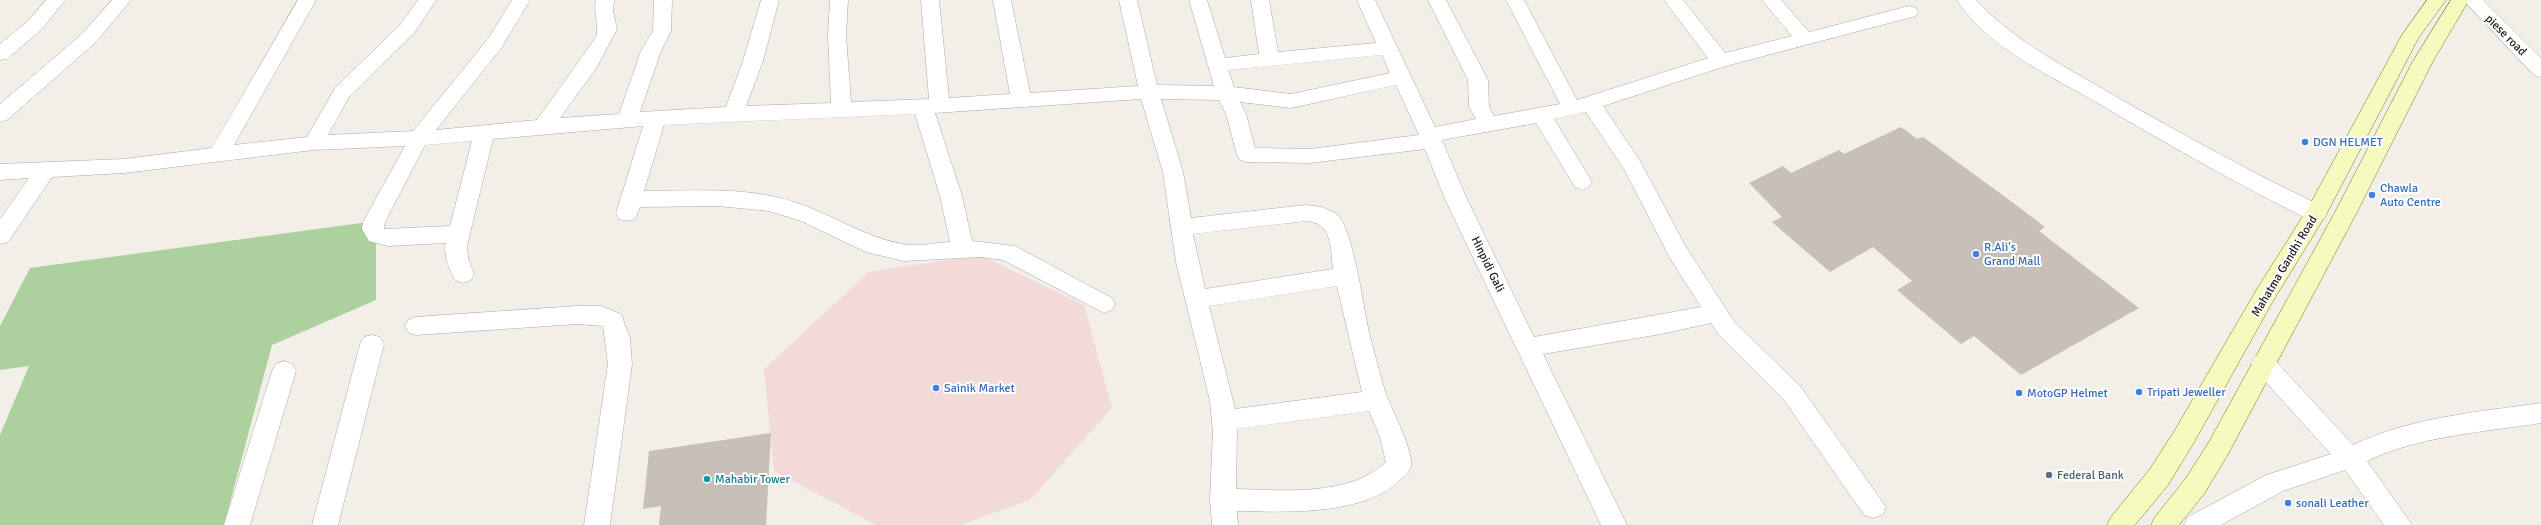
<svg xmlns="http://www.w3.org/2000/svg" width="2541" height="525" viewBox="0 0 2541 525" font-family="Signika,sans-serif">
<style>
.commercial{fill:#f2dad9}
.forest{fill:#add19e}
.building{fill:#c7bfb8}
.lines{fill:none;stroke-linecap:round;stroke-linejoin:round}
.minor-casing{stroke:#a9a9a9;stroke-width:1}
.secondary-casing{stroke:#707d05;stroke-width:1}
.minor{fill:#fff;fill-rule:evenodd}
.secondary{fill:#f7fabf;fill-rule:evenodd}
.shop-dot{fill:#3f7fe0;stroke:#fff;stroke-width:1.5}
.service-dot{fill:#5c6f8a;stroke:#fff;stroke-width:1.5}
.culture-dot{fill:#0f9aa8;stroke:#fff;stroke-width:1.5}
.labels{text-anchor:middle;stroke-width:4;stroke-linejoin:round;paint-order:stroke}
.street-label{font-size:12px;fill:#222;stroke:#fff}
.shop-label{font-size:12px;fill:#366cbe;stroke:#fff;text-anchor:start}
.service-label{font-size:12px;fill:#4e5e75;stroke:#fff;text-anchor:start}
.culture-label{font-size:12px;fill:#0d838f;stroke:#fff;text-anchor:start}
</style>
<rect width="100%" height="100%" fill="#f2efe9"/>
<!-- commercial -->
<polygon class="commercial" points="980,255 1084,305 1112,408 1030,500 960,525 876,525 774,471 764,369 869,272"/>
<!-- forest -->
<polygon class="forest" points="376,221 376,300 272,345 224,525 0,525 0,435 29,366 0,370 0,326 30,268"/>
<!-- building -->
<g class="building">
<polygon points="1901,127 1917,139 1923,137 2008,199 2045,227 2039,231 2139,308 2021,375 1974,336 1961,344 1897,290 1912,281 1873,247 1830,272 1772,222 1782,217 1749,183 1783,166 1791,173 1839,150 1844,154"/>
<polygon points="771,433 766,525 659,525 661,506 643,509 649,451"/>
</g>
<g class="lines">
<defs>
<g id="minor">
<polygon points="46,0 65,0 42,29 7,59 0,60 0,44 28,21"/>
<polygon points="112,0 131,0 96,42 7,120 0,122 0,104 82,34"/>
<path d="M298,0H316L234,145L307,137L335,88L400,25L418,0H436L414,33L349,97L328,135L413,131L488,39L512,0H530L502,47L436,130L537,120L596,37C600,24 593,14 596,0H614L613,11L617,29L597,67L560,118L619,114L641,51L653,31L654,0H672L671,31L661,51L640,112L726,107L743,61L761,0H779L763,61L746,106L831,103L828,36L830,0H848L846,36L851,102L929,99L921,0H939L949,98L1010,94L993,0H1011L1030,93L1138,86L1119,0H1137L1157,85L1214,86L1189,0H1207L1225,58L1259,54L1251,0H1269L1278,52L1376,43L1357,0H1375L1435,127L1476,119L1469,107L1468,80L1428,0H1446L1488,80L1489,107L1494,116L1560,104L1506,0H1524L1577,100L1708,58L1664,0H1683L1725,53L1792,36L1762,0H1781L1809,32L1909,6L1916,8L1918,12L1916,16L1726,66L1603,106L1640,161L1686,247L1735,323L1800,386L1886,507L1882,515L1873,518L1864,515L1784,400L1719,335L1711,323L1661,334L1543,354L1627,525H1601L1445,199L1425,149L1310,163L1247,162L1240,160L1237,155L1226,114L1219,100L1161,99L1183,172L1191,218L1306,205L1322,207L1337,214C1354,231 1363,308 1370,336C1375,355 1380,375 1386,394C1392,410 1414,452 1411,466C1410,472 1404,476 1400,480C1364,516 1284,512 1237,511L1238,525H1212L1210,500L1213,432L1210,401L1176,262L1163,172L1141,99L935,113L962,196L972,241L1015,246L1112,298L1115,304L1112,310L1104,313L1003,260L981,257L904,261L866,252L801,221L769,211L718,206L640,207L635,219L627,221L619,219L616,213L643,126L493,139L467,246L468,258L474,274L471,280L463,283L455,280C449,269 443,255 446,243L388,246L369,241L362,229L363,222L405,146L313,150L124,173L52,177L8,242L0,244V219L29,178L0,180V164L124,159L212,148ZM1382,55L1390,73L1291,94L1234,87L1228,70ZM1396,85L1419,135L1310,149L1255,148L1246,114L1240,102L1291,108ZM1586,112L1624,169L1670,258L1701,307L1534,337L1467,199L1442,140L1536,123L1575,187L1582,190L1589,187L1592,182L1554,119ZM915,114L940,196L950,242C935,243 917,247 902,244C859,236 823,208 780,198C736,187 689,191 644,191L664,125ZM472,141L450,226L384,229L385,222L425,145ZM1306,221C1333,223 1330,247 1333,269L1205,289L1193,234ZM1337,286L1362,392L1235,409L1209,306ZM1369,411L1380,437L1386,462C1349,497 1284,490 1236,489L1237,429Z"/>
<path d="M1957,0H1976C2015,42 2066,67 2115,96C2184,135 2252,173 2324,207L2327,213L2324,219L2316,221L2308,219C2237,184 2169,145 2101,105C2052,76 1988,49 1957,0Z"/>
<polygon points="2463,0 2483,0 2541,58 2541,77 2534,75"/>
<polygon points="577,306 601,306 621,314 630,338 632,364 610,525 584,525 608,364 603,326 577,324 416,335 408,332 405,326 408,320 416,317"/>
<polygon points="372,335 380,337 384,344 338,525 312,525 360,344 364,337"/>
<path d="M2263,354L2271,356L2353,445C2411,417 2479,412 2541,403V423C2484,432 2419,436 2367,461L2412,525H2384L2345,470L2283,491L2221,525H2184L2188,517L2266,475L2331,454L2255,370L2251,363L2255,356Z"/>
<polygon points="284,361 292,364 296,371 250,525 224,525 272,371 276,364"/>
</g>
<g id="secondary">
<polygon points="2427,0 2446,0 2419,37 2327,213 2273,301 2193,444 2168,485 2135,525 2107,525 2111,517 2150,469 2175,430 2257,289 2308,208 2402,35"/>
<polygon points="2451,0 2469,0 2433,61 2356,214 2227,456 2204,494 2179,525 2151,525 2155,517 2186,478 2209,442 2334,214 2413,61"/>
</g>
</defs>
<!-- minor casing -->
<use href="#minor" class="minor-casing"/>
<!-- secondary casing -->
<use href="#secondary" class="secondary-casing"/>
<!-- minor -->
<use href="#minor" class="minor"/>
<!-- secondary -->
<use href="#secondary" class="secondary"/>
</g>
<!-- markers -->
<g class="shop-dot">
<circle cx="2305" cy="142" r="4"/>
<circle cx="2372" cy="195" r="4"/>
<circle cx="1976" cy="254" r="4"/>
<circle cx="936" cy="388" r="4"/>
<circle cx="2139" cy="392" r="4"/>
<circle cx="2019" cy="393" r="4"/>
<circle cx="2288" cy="503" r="4"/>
</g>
<circle class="service-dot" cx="2049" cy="475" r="4"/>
<circle class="culture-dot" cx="707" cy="479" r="4"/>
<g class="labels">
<!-- street labels -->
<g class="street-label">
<text transform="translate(2506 35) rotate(45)" y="4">piese road</text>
<text transform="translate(1488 264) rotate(64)" y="4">Hinpidi Gali</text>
<text transform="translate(2284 266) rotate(-59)" y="4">Mahatma Gandhi Road</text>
</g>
<!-- shop labels -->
<g class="shop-label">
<text x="2313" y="146">DGN HELMET</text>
<text x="2380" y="192">Chawla<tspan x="2380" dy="14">Auto Centre</tspan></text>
<text x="1984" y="251">R.Ali's<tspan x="1984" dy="14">Grand Mall</tspan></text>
<text x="944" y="392">Sainik Market</text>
<text x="2147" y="396">Tripati Jeweller</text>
<text x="2027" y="397">MotoGP Helmet</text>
<text x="2296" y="507">sonali Leather</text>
</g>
<!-- service labels -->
<g class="service-label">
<text x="2057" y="479">Federal Bank</text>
</g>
<!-- culture labels -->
<g class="culture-label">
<text x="715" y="483">Mahabir Tower</text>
</g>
</g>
</svg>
